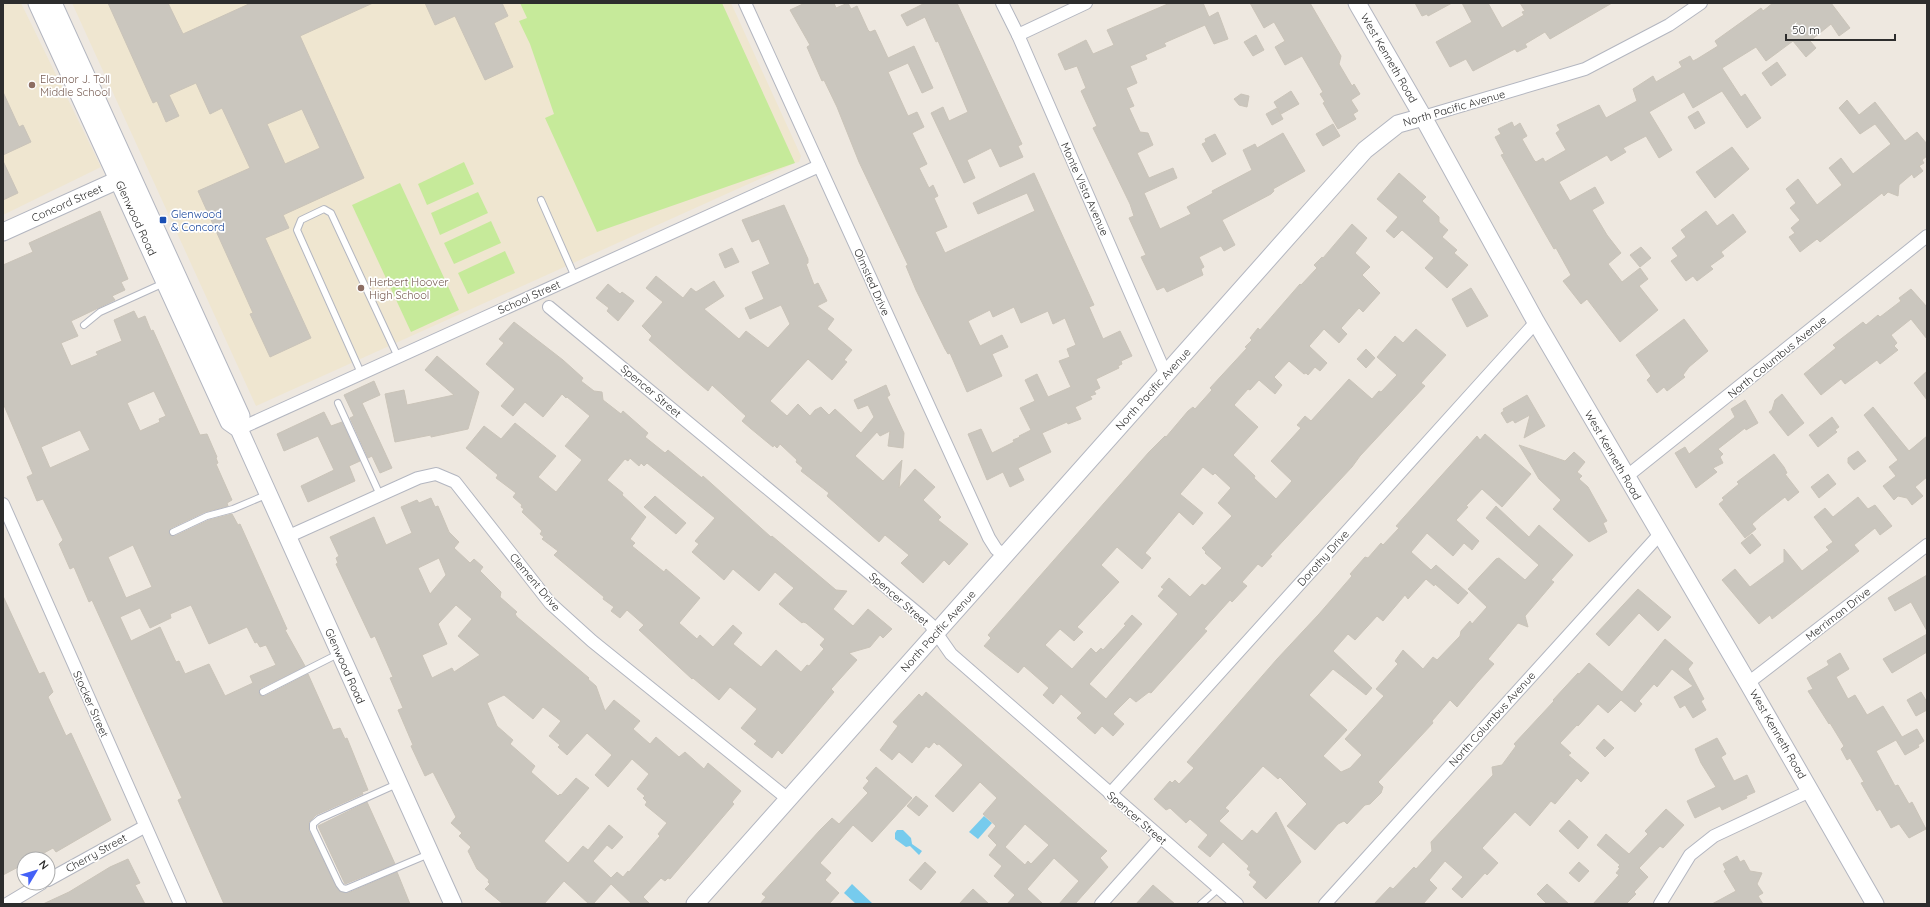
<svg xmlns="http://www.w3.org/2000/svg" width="1930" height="907" viewBox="0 0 1930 907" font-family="Quicksand,sans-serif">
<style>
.education{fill:#efe6d0}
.pitch{fill:#c6ea9a}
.water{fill:#76cbed}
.building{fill:#cac6be;stroke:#cac4b9;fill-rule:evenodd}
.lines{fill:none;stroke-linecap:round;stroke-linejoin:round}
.lane-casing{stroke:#b3b6c0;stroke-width:8}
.street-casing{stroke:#b3b6c0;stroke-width:14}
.secondary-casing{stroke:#b3b6c0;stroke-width:19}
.lane{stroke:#fff;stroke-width:6}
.street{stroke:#fff;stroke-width:12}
.secondary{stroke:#fff;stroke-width:17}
.education-dot{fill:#8d6e63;stroke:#fff;stroke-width:1.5}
.transit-dot{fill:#1a4fb4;stroke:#fff;stroke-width:1.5}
.labels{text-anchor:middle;stroke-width:3.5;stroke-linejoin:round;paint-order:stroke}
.street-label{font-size:11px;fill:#2d2d2d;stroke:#fff}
.education-label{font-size:11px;fill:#785e54;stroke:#fff;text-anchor:start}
.transit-label{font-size:11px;fill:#164399;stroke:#fff;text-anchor:start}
</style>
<rect width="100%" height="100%" fill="#eee8e0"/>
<!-- education -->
<g class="education">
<polygon points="3,3 21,3 101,167 3,215"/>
<polygon points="72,3 731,3 801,156 799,162 795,163 256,406"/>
</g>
<!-- pitch -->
<g class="pitch">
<polygon points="520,3 722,3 795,163 597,232 545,118 554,114 530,44 519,21 527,18"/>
<polygon points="464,162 474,184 427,205 418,184"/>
<polygon points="400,183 459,310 411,332 352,205"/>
<polygon points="478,192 488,213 440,235 431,213"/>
<polygon points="491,221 501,243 454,264 444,243"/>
<polygon points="505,251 515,273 468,294 458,273"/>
</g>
<!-- water -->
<g class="water">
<polygon points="984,816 992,823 978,839 969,832"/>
<polygon points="897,830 903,830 911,838 912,844 922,851 919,855 910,846 906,847 895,839 895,833"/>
<polygon points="852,884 873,904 856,904 844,893"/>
</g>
<!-- building -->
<g class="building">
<path d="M108,3H168L183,34L251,3H373L300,36L364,178L283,215L289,228L265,238L311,338L270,357L250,314L253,313L198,191L250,168L222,108L210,114L196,83L169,95L179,116L166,122L157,101L153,103ZM302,109L320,148L285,164L267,124Z"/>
<polygon points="425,3 502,3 508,16 494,23 513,67 485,80 455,16 435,25"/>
<polygon points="805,3 834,3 836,8 848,3 851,9 857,6 868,30 870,32 875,30 888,58 914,46 933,88 922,93 908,63 888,72 908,116 917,112 924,127 912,133 927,164 919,168 929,188 933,185 938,196 934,198 947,227 935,232 945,253 1035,211 1027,193 978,214 973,203 1034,173 1094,305 1089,307 1103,339 1120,331 1132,356 1121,361 1122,364 1118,366 1119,368 1096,379 1100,388 1094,391 1096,394 1090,396 1092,399 1075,407 1081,419 1068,424 1067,422 1042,433 1051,452 1018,468 1024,480 1010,487 1003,472 987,480 968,434 981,429 992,453 1014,442 1013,440 1020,437 1019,436 1031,430 1020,408 1035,401 1025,380 1037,374 1048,397 1071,387 1059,361 1070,357 1067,349 1076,345 1065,318 1053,324 1048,311 1021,323 1014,307 993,317 990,310 968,321 980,346 1002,335 1008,347 992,354 1002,376 967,392 950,353 948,354 945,349 916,290 906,266 908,265 859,162 837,107 824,80 822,81 807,47 810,45 790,10"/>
<polygon points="925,3 957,3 1022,144 1018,146 1023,157 1000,167 991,148 967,160 975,178 964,183 931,113 943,107 949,121 968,112 938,41 936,42 925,17 907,26 901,15"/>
<polygon points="1170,3 1203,3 1209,17 1218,12 1228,39 1214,44 1205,25 1164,43 1166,46 1145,55 1147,59 1130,66 1137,83 1126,88 1134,106 1129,108 1140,132 1148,133 1153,145 1137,153 1149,178 1173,168 1177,178 1144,193 1160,229 1191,214 1187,207 1213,193 1212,191 1252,170 1243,150 1255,144 1257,148 1283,133 1305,171 1273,189 1274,191 1271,194 1222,220 1235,245 1224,251 1221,246 1199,257 1204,267 1201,269 1203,275 1167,292 1164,287 1157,290 1141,257 1146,255 1129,218 1134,216 1130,204 1093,128 1097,126 1081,91 1086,88 1077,66 1065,70 1058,54 1086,40 1093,54 1114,45 1107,30"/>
<polygon points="1250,3 1310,3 1341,56 1339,64 1352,86 1354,84 1360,94 1351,100 1358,111 1353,114 1356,119 1338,129 1323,103 1325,102 1320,94 1323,92 1302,56 1285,65 1275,47 1285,41 1274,22 1264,28"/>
<polygon points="1415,3 1452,3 1428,16 1427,14 1422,16"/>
<polygon points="1462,3 1488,3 1502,28 1524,15 1522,12 1525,11 1520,3 1612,3 1550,39 1545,32 1525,44 1527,47 1517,52 1515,49 1473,71 1466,59 1450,67 1436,42 1472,22"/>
<polygon points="1773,3 1831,3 1850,28 1839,36 1831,24 1810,41 1816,48 1806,57 1793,41 1766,61 1756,47 1722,68 1741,97 1745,94 1761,118 1747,128 1722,91 1693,108 1684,92 1649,112 1672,150 1659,158 1646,136 1623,148 1626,152 1611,161 1607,155 1559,182 1570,201 1595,187 1604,203 1592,210 1607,235 1621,253 1608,264 1622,282 1640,268 1648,279 1639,286 1658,310 1620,342 1587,299 1581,304 1563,281 1571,275 1556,248 1554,249 1543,230 1501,155 1504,154 1495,137 1501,134 1498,129 1512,122 1514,127 1520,123 1527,136 1522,139 1534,160 1536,162 1543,158 1545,162 1566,150 1556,133 1560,130 1557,125 1599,105 1606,118 1637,101 1633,89 1653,76 1656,82 1682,67 1679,62 1690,56 1693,61 1697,59 1718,46 1715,41 1761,8 1763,11"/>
<polygon points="1256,35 1264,50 1253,56 1244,42"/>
<polygon points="1777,62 1786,75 1771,86 1762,73"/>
<polygon points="1291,91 1299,104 1281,114 1274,102"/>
<polygon points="3,92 19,127 23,125 31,142 3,155"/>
<polygon points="1241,94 1249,96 1247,107 1239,105 1234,99"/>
<polygon points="1847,100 1859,115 1875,102 1905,141 1917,132 1927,144 1927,156 1922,160 1924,163 1919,166 1923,171 1914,178 1912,174 1899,185 1898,196 1888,192 1884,196 1882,193 1820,242 1817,239 1800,252 1789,237 1795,233 1791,228 1800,220 1790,208 1796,203 1786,189 1798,179 1817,205 1842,185 1829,168 1841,158 1853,174 1891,144 1875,124 1860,134 1839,108"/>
<polygon points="1277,108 1283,119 1272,125 1266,114"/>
<polygon points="1698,111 1705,123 1695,129 1688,117"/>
<polygon points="1333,124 1340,136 1323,146 1316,134"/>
<polygon points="1215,134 1226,154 1212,162 1202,144 1206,142 1205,139"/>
<polygon points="1732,147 1749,169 1715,198 1696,172"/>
<polygon points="3,161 18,193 3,200"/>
<polygon points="1399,173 1426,197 1422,201 1439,217 1439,222 1448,230 1442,237 1457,250 1454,253 1468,265 1447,288 1425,268 1434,258 1402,230 1394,238 1386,231 1398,217 1377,199"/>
<polygon points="784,205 808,259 808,263 806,264 814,285 818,283 827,301 817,306 834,319 827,329 852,350 844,360 847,362 832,380 808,359 770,401 787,416 798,404 810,416 815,410 821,407 829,415 835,409 861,433 874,417 868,405 858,409 854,400 886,385 890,395 887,397 904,433 903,448 888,446 890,431 880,436 877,432 855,456 883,481 902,460 899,488 915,469 935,487 923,500 941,517 938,520 968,544 949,565 944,560 923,583 901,563 909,555 885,535 879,542 827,496 829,493 801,471 803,468 796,462 797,460 780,444 777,448 774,445 773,447 750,428 742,421 746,416 712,385 708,391 689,375 649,340 652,336 642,326 663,302 646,288 656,276 683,298 691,288 696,292 714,281 724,296 704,309 739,339 746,331 768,348 790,324 781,305 750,319 745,308 764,299 752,272 770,264 759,239 752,242 742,220"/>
<path d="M100,211L128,279L121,282L125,290L112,296L115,300L71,321L78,336L61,343L71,366L98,355L96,352L122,341L114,320L134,311L138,319L145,316L151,331L153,330L200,435L207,434L217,457L216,458L218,463L216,464L232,500L227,503L228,506L205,512L171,528L169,534L175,536L209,520L232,514L238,525L240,524L287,629L285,630L305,666L261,688L259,694L261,696H265L308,674L333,730L340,728L345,739L347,738L368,790L362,792L363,794L316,815L309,822V831L339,891L348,893L397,872L410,904H224L178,800L182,798L92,600L89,602L74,567L70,569L59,544L63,540L43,499L37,501L27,477L33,474L3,403V265L33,252L29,243ZM154,391L166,416L159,419L160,422L140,431L127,403ZM80,430L90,450L50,468L41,447ZM133,545L152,587L126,598L108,557ZM191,605L209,644L247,627L255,643L257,642L260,647L266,645L276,665L250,676L253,683L225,696L209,664L185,674L179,661L176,662L160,627L131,641L120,617L140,608L150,628L171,618L170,614Z"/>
<polygon points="1706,211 1717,226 1733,214 1746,232 1721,252 1724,256 1710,266 1713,269 1697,281 1693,276 1686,281 1671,261 1678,256 1672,248 1686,237 1681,230"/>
<path d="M1352,224L1367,238L1355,253L1370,267L1362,275L1380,293L1363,312L1359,308L1341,328L1347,334L1339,343L1324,329L1309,346L1327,363L1320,371L1315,367L1308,375L1306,373L1304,374L1289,361L1274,377L1282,385L1275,394L1259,380L1250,390L1248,389L1234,405L1258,427L1233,455L1255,476L1254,478L1276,499L1292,481L1271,461L1301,428L1297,425L1305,416L1311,421L1349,379L1372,399L1379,391L1381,392L1397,375L1377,357L1395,336L1403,343L1416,329L1446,355L1421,383L1425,386L1360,456L1352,467L1270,555L1272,556L1262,567L1258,564L1242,582L1247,586L1232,602L1230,600L1204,629L1207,631L1151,693L1149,692L1136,702L1130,697L1113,714L1124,724L1113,736L1102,726L1095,734L1077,718L1082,713L1061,694L1053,704L1043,695L1049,688L1024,666L1018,673L984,646L991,638L988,635L1149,452L1165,436L1166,437L1188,411L1193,407L1195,409L1212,390L1210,388L1247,348L1245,347L1252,340L1250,338L1258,328L1260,330L1300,284L1301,285L1317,268L1314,265L1322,257L1323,258ZM1203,467L1213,475L1215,473L1231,488L1218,503L1232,516L1202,548L1206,552L1205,553L1222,568L1205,586L1202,584L1190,597L1169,578L1161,587L1164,589L1158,596L1178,614L1106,699L1089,684L1142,624L1132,615L1124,624L1126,625L1103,650L1101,648L1096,653L1091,648L1072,669L1045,645L1060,629L1074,641L1083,632L1077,627L1119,582L1101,565L1117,547L1142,569L1151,558L1145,553L1179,512L1193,525L1203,513L1180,494Z"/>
<polygon points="1641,247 1651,258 1640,267 1630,255"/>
<polygon points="732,248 739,262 725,268 719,254"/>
<polygon points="608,284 620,294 622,292 634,301 618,321 607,311 609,308 596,298"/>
<polygon points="1471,288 1488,316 1467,327 1452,299"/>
<polygon points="1911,289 1927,307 1927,339 1911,319 1891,335 1897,343 1894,346 1898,350 1880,364 1877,360 1845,384 1841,379 1821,395 1804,374 1836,348 1833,345 1863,322 1866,325 1878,315 1880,317 1901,301 1899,298"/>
<polygon points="1684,319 1708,351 1689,367 1683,375 1685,377 1667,391 1664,387 1657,393 1647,380 1651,376 1636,355"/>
<path d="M514,322L563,360L583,378L581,381L594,391L602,392L603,400L621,414L623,411L648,433L645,437L665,453L668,450L702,478L703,476L771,537L772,536L836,590L847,591L833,609L853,626L868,609L892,629L883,638L880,635L870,647L849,653L857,660L831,689L834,692L782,754L778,750L772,758L754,744L757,741L741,728L757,709L730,687L719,700L693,678L692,679L639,630L644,625L627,610L620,618L611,611L614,607L603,599L604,597L554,555L558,551L542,539L544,537L540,534L542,531L522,512L524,509L521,507L522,505L513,497L516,493L496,478L498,475L466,448L484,426L501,439L515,423L556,456L538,477L556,492L582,460L565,446L590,416L567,397L566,398L562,394L543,417L525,402L513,416L501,406L515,389L486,364L504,343L499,339ZM630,458L639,466L641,463L644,466L647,463L715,518L695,541L699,544L692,552L724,580L733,569L759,591L775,572L794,588L779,604L802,623L803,622L806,623L825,639L820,645L824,649L809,666L807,665L801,672L776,650L761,667L733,644L742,633L733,625L713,647L700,635L697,639L679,623L700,598L666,569L664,572L632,546L635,543L630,539L646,517L622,495L623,493L607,480L625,459L628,461Z"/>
<polygon points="1366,349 1375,358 1366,368 1357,359"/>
<polygon points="437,356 479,392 468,429 431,437 431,435 395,442 385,394 404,390 407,405 454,395 425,370"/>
<polygon points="1927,371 1927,400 1914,383"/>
<polygon points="374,381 380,395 362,403 392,468 380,473 372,456 368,458 350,418 354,416 344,395"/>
<polygon points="1782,394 1804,423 1788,436 1769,412 1772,410 1775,400"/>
<polygon points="1527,395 1545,426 1524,438 1530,415 1515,423 1513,420 1507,423 1501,413 1504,411 1503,409"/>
<polygon points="1745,400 1758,423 1746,430 1745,428 1718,449 1723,454 1720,457 1723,463 1713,468 1717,472 1696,488 1675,453 1685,447 1689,454 1735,417 1731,409"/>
<polygon points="1873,407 1909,451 1927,436 1927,477 1915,487 1923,496 1912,505 1907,498 1898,496 1894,500 1883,486 1896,476 1889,467 1898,460 1864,415"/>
<polygon points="324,412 331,426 342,422 360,461 349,466 355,481 308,502 301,486 334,470 318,436 284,451 277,434"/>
<polygon points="1832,417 1839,427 1835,430 1837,432 1818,447 1809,435"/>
<polygon points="1485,434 1531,474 1502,507 1482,489 1466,506 1468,507 1456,520 1479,541 1472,550 1464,543 1453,556 1427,533 1411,552 1431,570 1436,565 1468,593 1458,604 1435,584 1434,586 1426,579 1408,599 1405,595 1383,621 1377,616 1355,640 1348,634 1333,651 1372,688 1366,695 1333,669 1309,695 1347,730 1323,756 1341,772 1350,768 1362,755 1345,739 1384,696 1376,689 1398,664 1395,661 1403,650 1423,669 1433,657 1437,660 1460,636 1461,631 1470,621 1472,624 1487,607 1468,589 1496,559 1499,558 1525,580 1539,565 1486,518 1496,506 1529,537 1539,525 1573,555 1551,580 1554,582 1525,616 1528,627 1518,623 1488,659 1494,664 1477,683 1457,707 1450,700 1432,721 1433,723 1378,782 1383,787 1381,793 1370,804 1365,805 1347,824 1344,821 1338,824 1315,850 1287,826 1307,804 1280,777 1278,779 1263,766 1225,808 1229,811 1219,821 1242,841 1252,830 1257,834 1276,812 1301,862 1266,899 1253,887 1257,882 1249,875 1251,872 1247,869 1249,866 1223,842 1210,857 1198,847 1208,835 1190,819 1186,823 1170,808 1166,810 1154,799 1170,781 1172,783 1175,780 1179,784 1194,768 1187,762 1277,659 1319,614 1352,576 1350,574 1365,557 1368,558 1381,543 1383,545 1399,528 1396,526 1477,436 1480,440"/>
<polygon points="1519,445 1565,461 1574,452 1585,462 1577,472 1582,476 1579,479 1588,487 1607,521 1603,523 1607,532 1589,542 1553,509 1561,500 1539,479"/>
<polygon points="1858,451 1866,461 1854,470 1848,463 1848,458"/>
<polygon points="1774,454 1784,467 1787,473 1785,474 1799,492 1788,501 1785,497 1761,516 1752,524 1756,529 1745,538 1719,504 1724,500 1722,498 1739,484 1737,482"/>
<polygon points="1828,474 1836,484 1819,498 1811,487"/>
<polygon points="655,496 686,523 676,534 644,507"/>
<polygon points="1858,497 1868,509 1875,505 1892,526 1880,535 1875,528 1854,545 1859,551 1772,619 1770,615 1759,624 1722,580 1735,569 1750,587 1784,562 1784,549 1802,571 1829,550 1826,547 1833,542 1814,517 1825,508 1833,517"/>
<path d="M431,498L435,507L438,506L449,532L459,542L454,548L470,563L474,559L483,567L480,571L501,592L500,597L517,612L515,614L517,617L589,678L588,679L596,686L605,711L614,700L640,721L633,729L650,744L656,737L679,757L685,752L704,769L708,763L741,791L732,802L734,804L670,879L668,878L665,881L661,878L643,897L650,904H632L611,884L593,904H589L564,881L544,904H503L485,889L490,884L488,882L489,880L477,869L468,851L471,847L459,836L462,833L451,823L456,817L433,772L425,776L411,746L413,745L398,710L403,708L390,678L393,677L375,636L371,638L336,564L338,563L336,558L339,556L330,537L374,517L386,545L412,533L401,507L417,500L419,503ZM439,558L446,575L430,594L418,568ZM456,605L472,619L458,636L480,655L454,672L452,668L432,678L422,655L447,644L438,624ZM504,695L533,719L543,707L561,721L549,736L560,745L558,747L567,755L587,733L612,755L595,775L608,787L632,759L649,774L637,789L645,796L643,798L647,802L645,805L667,823L658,834L660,836L629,872L628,871L623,877L617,872L611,878L593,861L607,845L612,849L623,837L609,825L588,850L583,846L568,863L544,841L589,788L576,778L561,795L560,794L558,796L531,772L535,766L510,744L513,740L497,726L487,703Z"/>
<polygon points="1752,534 1761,545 1750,554 1741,543"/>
<polygon points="1927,575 1927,631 1911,602 1895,611 1888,598"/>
<polygon points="1638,589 1671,617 1658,631 1639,613 1609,646 1596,634"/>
<polygon points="3,596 39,674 44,672 53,692 48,697 66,736 71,733 111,820 56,852 53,848 33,859 24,859 24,864 3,875"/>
<polygon points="1927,634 1927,652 1892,673 1883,659"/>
<polygon points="1665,639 1693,663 1688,669 1704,699 1701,701 1706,710 1693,718 1685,705 1680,708 1674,697 1693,686 1672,669 1657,687 1654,684 1639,701 1642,704 1635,712 1621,700 1608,713 1598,704 1578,726 1577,725 1560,743 1571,753 1568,755 1589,773 1581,782 1577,778 1555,804 1551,801 1530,826 1515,812 1482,848 1498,863 1487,875 1485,873 1462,898 1452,889 1463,877 1445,861 1429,880 1437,888 1423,904 1374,904 1390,887 1393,889 1414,867 1416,869 1432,851 1431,842 1493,775 1492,767 1502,765 1516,746 1514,744 1554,701 1553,700 1578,673 1579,674 1589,663 1622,692"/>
<polygon points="1840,653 1849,669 1836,677 1848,699 1855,695 1867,715 1883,706 1902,737 1917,729 1924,741 1918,745 1919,747 1905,755 1896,740 1876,751 1895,786 1898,785 1909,804 1912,802 1926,829 1909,838 1899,824 1891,828 1880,809 1877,811 1861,783 1864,782 1850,758 1847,760 1841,749 1844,746 1830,723 1829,724 1808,691 1813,689 1807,678 1829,665 1827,661"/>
<path d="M926,692L1107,851L1100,858L1108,867L1075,904H1059L1079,881L1054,858L1027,889L1043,904H1007L1015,895L994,876L1002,866L989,855L997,845L988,836L996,826L983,814L997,798L980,782L953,812L935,796L963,765L939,744L937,745L934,742L929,748L926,746L912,763L899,752L892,760L880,750L898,726L893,722L919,694L922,697ZM1025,824L1049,845L1031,864L1028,861L1025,865L1005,847Z"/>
<polygon points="1921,692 1927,702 1927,710 1916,716 1907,700"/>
<polygon points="1717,738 1726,754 1721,757 1734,781 1747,775 1755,792 1746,796 1747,798 1722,810 1720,806 1695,818 1687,801 1716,787 1701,763 1695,749"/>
<polygon points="1604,739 1614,748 1605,757 1596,748"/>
<polygon points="876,767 912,798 872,842 853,825 820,863 831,873 825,880 839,893 829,904 760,904 766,897 762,894 820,830 832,818 839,824 868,793 863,788 869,781 866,778"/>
<polygon points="916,796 928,806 919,816 907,806"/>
<polygon points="367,802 395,864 345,884 318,826"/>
<polygon points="1666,809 1684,825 1663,848 1660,846 1639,868 1648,877 1634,892 1636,894 1626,904 1593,904 1619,875 1616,873 1620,868 1618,867 1620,865 1597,845 1606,834 1629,854 1648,834 1645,831"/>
<polygon points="1569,820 1588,837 1578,849 1559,831"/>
<polygon points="1737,856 1740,862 1744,860 1750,871 1762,873 1757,884 1763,893 1758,896 1763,904 1712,904 1736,891 1724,871 1726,870 1723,864"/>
<polygon points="128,859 140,883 135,885 145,904 43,904 69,892 110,867"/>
<polygon points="925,862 936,872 921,890 909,880"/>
<polygon points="1579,862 1589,871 1579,882 1569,873"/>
<polygon points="1547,884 1569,904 1547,904 1537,894"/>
<polygon points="1153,885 1175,904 1136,904"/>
<polygon points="973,889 989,904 959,904"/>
</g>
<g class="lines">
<defs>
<g id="lane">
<polyline points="541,200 575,277"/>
<polyline points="84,325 100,312 164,283"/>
<polyline points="361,373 297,230 301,220 324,209 331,213 398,357"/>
<polyline points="338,403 380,495"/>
<polyline points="173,532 207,516 233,509 266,495"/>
<polyline points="263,692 338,654"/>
<polyline points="397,784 319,819 313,824 313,829 339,884 342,888 346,889 429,854"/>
<polyline points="1201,904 1219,888"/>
</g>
<g id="street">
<polyline points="745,3 989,538 996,549 1005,556"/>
<polyline points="1002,3 1018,35 1166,375"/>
<polyline points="1018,35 1086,3"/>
<polyline points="1423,117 1585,69 1669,25 1701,3"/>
<polyline points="549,307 921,616 930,624 951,654 1237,904"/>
<polyline points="239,429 819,166"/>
<polyline points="1626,477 1927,236"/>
<polyline points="3,504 180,904"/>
<polyline points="287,537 418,478 436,474 455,482 550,603 592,641 788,799"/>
<polyline points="1748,683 1927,545"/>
<polyline points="1110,794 1536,322"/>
<polyline points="48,880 144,827"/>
<polyline points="7,904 42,883"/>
<polyline points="1101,904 1160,838"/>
<polyline points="1325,904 1660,534"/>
<polyline points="1660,904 1690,855 1714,836 1810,791"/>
</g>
<g id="secondary">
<polyline points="37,3 229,422 239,429 453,904"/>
<polyline points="53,3 241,416 239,429"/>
<polyline points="1357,3 1423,117 1536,322 1748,683 1875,904"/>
<polyline points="3,232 129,175"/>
<polyline points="695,904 1365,150 1398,124 1423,117"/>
</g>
</defs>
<!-- lane casing -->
<use href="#lane" class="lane-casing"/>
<!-- street casing -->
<use href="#street" class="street-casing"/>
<!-- secondary casing -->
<use href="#secondary" class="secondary-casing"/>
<!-- lane -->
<use href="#lane" class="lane"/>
<!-- street -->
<use href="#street" class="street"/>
<!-- secondary -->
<use href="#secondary" class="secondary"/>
</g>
<!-- markers -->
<g class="education-dot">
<circle cx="32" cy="85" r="4"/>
<circle cx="361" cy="288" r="4"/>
</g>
<rect class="transit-dot" x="159" y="216" width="8" height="8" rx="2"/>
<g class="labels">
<!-- street labels -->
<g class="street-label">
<text transform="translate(1389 58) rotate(60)" y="4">West Kenneth Road</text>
<text transform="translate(1454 108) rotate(-16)" y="4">North Pacific Avenue</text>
<text transform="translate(1085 189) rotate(66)" y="4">Monte Vista Avenue</text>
<text transform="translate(67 203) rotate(-24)" y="4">Concord Street</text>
<text transform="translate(136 218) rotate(65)" y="4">Glenwood Road</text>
<text transform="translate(872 282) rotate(66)" y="4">Olmsted Drive</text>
<text transform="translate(529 297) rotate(-24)" y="4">School Street</text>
<text transform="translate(1777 357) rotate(-39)" y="4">North Columbus Avenue</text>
<text transform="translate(1153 389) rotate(-48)" y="4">North Pacific Avenue</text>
<text transform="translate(651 391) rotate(40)" y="4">Spencer Street</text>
<text transform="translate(1613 455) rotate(60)" y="4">West Kenneth Road</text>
<text transform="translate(1323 558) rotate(-48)" y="4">Dorothy Drive</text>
<text transform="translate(535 582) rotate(50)" y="4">Clement Drive</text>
<text transform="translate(899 599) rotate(41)" y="4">Spencer Street</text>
<text transform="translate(1838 614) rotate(-38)" y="4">Merriman Drive</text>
<text transform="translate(938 631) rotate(-48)" y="4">North Pacific Avenue</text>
<text transform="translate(345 666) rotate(66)" y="4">Glenwood Road</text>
<text transform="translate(91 704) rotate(66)" y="4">Stocker Street</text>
<text transform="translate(1492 719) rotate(-48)" y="4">North Columbus Avenue</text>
<text transform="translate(1778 734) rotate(60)" y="4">West Kenneth Road</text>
<text transform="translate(1137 818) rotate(41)" y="4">Spencer Street</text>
<text transform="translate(96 853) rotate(-29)" y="4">Cherry Street</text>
</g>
<!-- education labels -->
<g class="education-label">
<text x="40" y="83">Eleanor J. Toll<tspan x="40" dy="13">Middle School</tspan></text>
<text x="369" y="286">Herbert Hoover<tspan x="369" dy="13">High School</tspan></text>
</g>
<!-- transit labels -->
<g class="transit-label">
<text x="171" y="218">Glenwood<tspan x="171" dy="13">&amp; Concord</tspan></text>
</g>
</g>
<!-- border -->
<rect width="1930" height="907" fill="none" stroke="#2d2d2d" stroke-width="8"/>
<!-- north arrow -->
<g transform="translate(36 871) rotate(52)"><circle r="19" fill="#ffffff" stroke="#ababab"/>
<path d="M0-3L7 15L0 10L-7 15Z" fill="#4461f7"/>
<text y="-6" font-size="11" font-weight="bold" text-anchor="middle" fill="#2d2d2d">N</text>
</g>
<!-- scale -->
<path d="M1786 34v6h109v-6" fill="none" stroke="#2d2d2d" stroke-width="2"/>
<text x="1792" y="34" font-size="12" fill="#2d2d2d" stroke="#ffffff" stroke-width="3" paint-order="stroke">50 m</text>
</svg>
